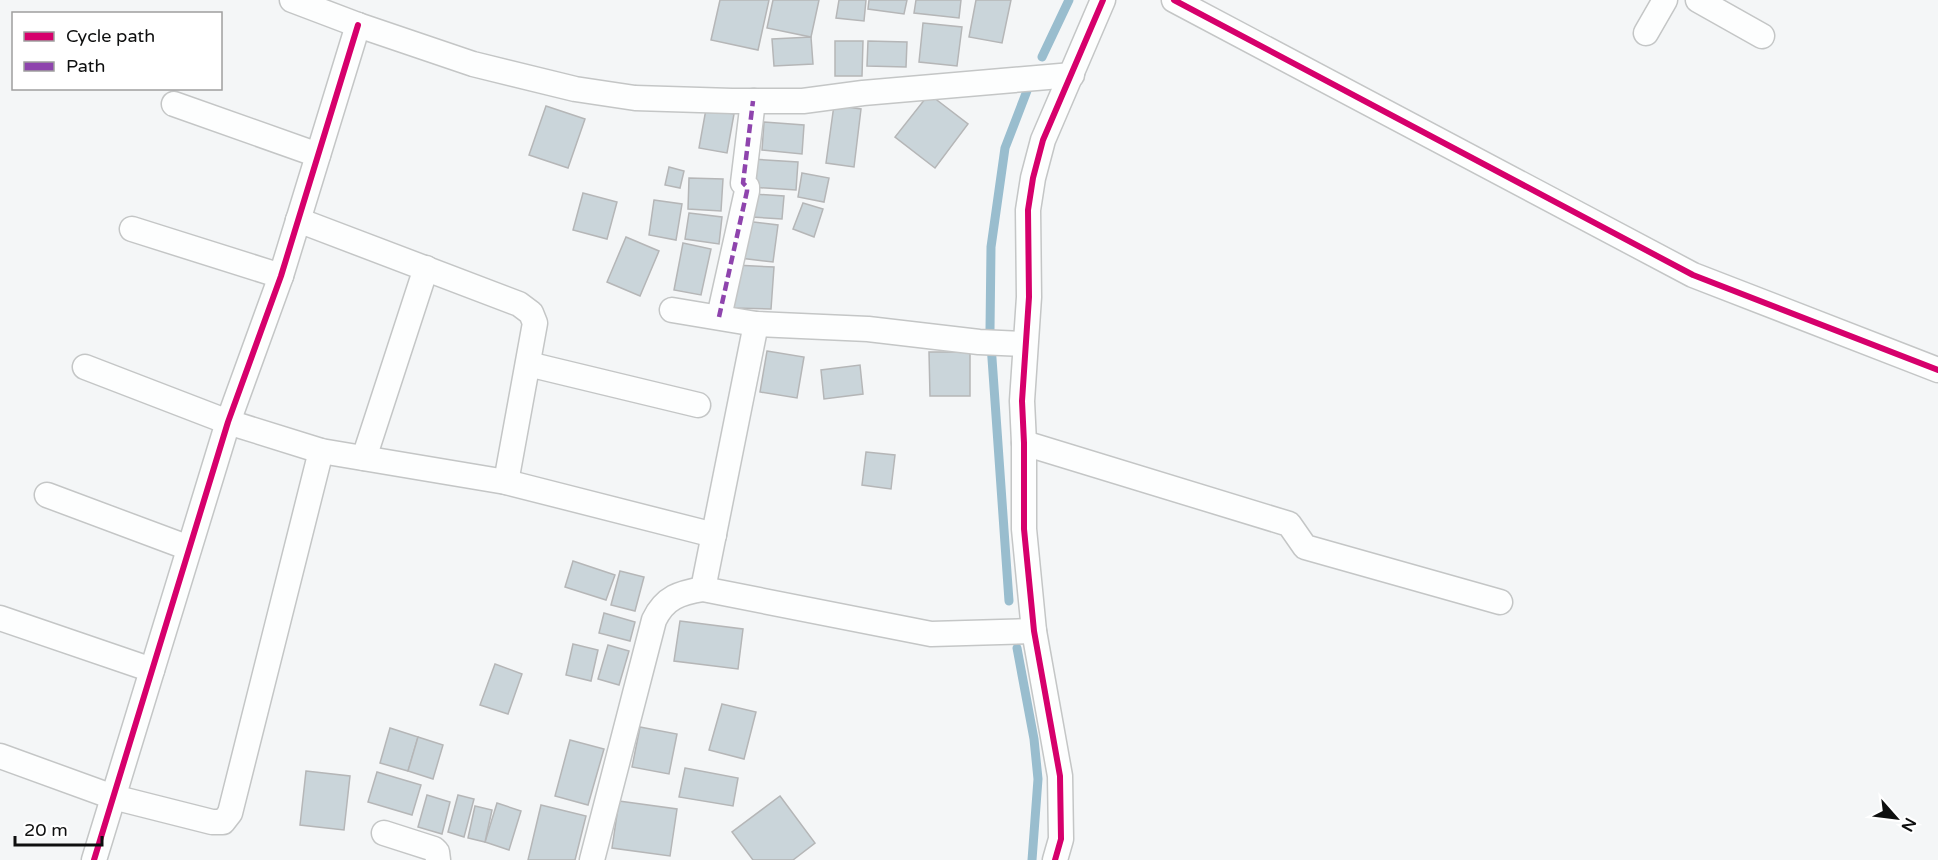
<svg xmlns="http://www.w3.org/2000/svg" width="1938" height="860" viewBox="0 0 1938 860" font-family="'Varela Round',sans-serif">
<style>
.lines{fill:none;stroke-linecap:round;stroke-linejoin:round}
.stream{stroke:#99bdce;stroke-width:9}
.building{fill:#cad5da;stroke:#b5b6b7;stroke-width:1.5}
.minor-casing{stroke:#c4c6c6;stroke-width:27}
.minor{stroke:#fdfefe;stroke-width:24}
.quiet{stroke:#8e44ad;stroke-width:4.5;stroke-dasharray:9 4.5;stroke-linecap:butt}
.cycleway-casing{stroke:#fff;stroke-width:10}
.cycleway{stroke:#d6006c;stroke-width:6}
</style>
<rect width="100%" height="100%" fill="#f4f6f7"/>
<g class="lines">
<!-- stream -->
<g class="stream">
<polyline points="1042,57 1069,0"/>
<polyline points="1009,601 990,330 991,247 1005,148 1030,83"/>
<polyline points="1017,648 1034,739 1038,779 1032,860"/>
</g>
</g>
<!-- building -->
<g class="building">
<polygon points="720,0 769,0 758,50 711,40"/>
<polygon points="773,0 819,0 811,37 767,28"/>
<polygon points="839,0 866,0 864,21 836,18"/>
<polygon points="869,0 907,0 904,14 868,9"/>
<polygon points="916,0 961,0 959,18 914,13"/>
<polygon points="976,0 1011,0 1002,43 969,37"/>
<polygon points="923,23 962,27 957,66 919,62"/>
<polygon points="811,37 813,64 774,66 772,39"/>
<polygon points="835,41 863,41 862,76 835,76"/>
<polygon points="868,41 907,42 906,67 867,66"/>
<polygon points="929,94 968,124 935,168 895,137"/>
<polygon points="834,105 861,109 854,167 826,163"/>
<polygon points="546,106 585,119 568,168 529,155"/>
<polygon points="706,109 734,114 727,153 699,148"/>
<polygon points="764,122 804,125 802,154 762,150"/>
<polygon points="751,159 798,162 796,190 749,187"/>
<polygon points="669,167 684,171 680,188 665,185"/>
<polygon points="802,173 829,178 824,202 798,197"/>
<polygon points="689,178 723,179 721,211 688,209"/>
<polygon points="583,193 617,202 607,239 573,230"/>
<polygon points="753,194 784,196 782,219 752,217"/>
<polygon points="654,200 682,204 676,240 649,235"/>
<polygon points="803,203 823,209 814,237 793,229"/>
<polygon points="689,213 722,217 719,244 685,239"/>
<polygon points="745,221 778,225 773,262 740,258"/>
<polygon points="626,237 659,251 640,296 607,282"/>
<polygon points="683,243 711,249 701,295 674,290"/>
<polygon points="735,265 774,267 771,309 733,308"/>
<polygon points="767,351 804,357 797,398 760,392"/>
<polygon points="929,352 970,352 970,396 930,396"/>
<polygon points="860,365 863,394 824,399 821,370"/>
<polygon points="866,452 895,455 891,489 862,485"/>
<polygon points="573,561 615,575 606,600 565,587"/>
<polygon points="620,571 644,577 635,611 611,605"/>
<polygon points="604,613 635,622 630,641 599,633"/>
<polygon points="680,621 743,629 738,669 674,661"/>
<polygon points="573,644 598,650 591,681 566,675"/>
<polygon points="608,645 629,651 619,685 598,679"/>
<polygon points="495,664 522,674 508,714 480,705"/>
<polygon points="722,704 756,712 744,759 709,750"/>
<polygon points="640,727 677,734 669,774 632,767"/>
<polygon points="390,728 418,737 408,771 380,763"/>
<polygon points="418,737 443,745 433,779 408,771"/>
<polygon points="570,740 604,749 588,805 555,796"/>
<polygon points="685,768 738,778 733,806 679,797"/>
<polygon points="306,771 350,776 344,830 300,825"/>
<polygon points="377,772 421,785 412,815 368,802"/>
<polygon points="427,795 450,802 442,834 418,827"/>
<polygon points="458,795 474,799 464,837 448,832"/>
<polygon points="780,796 815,843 793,860 753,860 732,832"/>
<polygon points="619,801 677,809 670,856 612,848"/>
<polygon points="497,803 521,811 509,850 485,842"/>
<polygon points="541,805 586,816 575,860 528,860"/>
<polygon points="475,806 492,810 485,842 468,838"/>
</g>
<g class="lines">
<defs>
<g id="minor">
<polyline points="292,0 358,25 473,64 575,89 635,98 732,101 803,101 863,93 1072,75"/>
<polyline points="1174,0 1693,275 1938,370"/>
<polyline points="1698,0 1762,36"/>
<polyline points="1646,33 1665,0"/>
<polyline points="174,104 318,155"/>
<polyline points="298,220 519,304 531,313 535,323 506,482"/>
<polyline points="132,229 281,276"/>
<polyline points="672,310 756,324 868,329 979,342 1025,344"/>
<polyline points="719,317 747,191 747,187 743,183 753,101"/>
<polyline points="528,364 698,405"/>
<polyline points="85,367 228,422 321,451 506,482 714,535"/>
<polyline points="1024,443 1289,524 1305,547 1500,602"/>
<polyline points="364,458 426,268"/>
<polyline points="47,495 189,548"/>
<polyline points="703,589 756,324"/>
<polyline points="0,618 152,670"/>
<polyline points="0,756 113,797 212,822 223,822 230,813 321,451"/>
<polyline points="384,833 434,849 437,852 438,860"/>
<polyline points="94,860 228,422 281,276 358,25"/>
<path d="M592,860L654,620C665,597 680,593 703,589L931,634L1034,631"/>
<polyline points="1055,860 1061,839 1060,776 1034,631 1024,529 1024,443 1022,401 1029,297 1028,210 1033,178 1043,140 1103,0"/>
</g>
</defs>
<!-- minor casing -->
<use href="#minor" class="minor-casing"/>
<!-- minor -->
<use href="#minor" class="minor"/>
<!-- quiet -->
<polyline class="quiet" points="719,317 747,191 747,187 743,183 753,101"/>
<defs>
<g id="cycleway">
<polyline points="1174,0 1693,275 1938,370"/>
<polyline points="94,860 228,422 281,276 358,25"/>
<polyline points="1055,860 1061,839 1060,776 1034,631 1024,529 1024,443 1022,401 1029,297 1028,210 1033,178 1043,140 1103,0"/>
</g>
</defs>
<!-- cycleway casing -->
<use href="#cycleway" class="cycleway-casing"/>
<!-- cycleway -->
<use href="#cycleway" class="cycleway"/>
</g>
<!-- legend -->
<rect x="12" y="12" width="210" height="78" fill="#ffffff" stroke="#9f9f9f" stroke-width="1.5"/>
<rect x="24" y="32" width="30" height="9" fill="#d6006c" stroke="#9f9f9f" stroke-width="1.5"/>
<text x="66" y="42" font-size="18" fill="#0e0f0f">Cycle path</text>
<rect x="24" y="62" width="30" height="9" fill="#8e44ad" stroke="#9f9f9f" stroke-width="1.5"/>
<text x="66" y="72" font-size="18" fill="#0e0f0f">Path</text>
<!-- north arrow -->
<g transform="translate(1896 818) rotate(118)" stroke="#ffffff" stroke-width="4.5" paint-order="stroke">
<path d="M0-4.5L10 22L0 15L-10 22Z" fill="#0e0f0f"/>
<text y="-9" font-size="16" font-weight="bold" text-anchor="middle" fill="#0e0f0f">N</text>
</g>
<!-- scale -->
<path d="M15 836v9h87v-9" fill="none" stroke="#0e0f0f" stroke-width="3"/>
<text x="24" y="836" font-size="18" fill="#0e0f0f" stroke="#ffffff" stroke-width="4.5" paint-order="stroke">20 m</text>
</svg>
